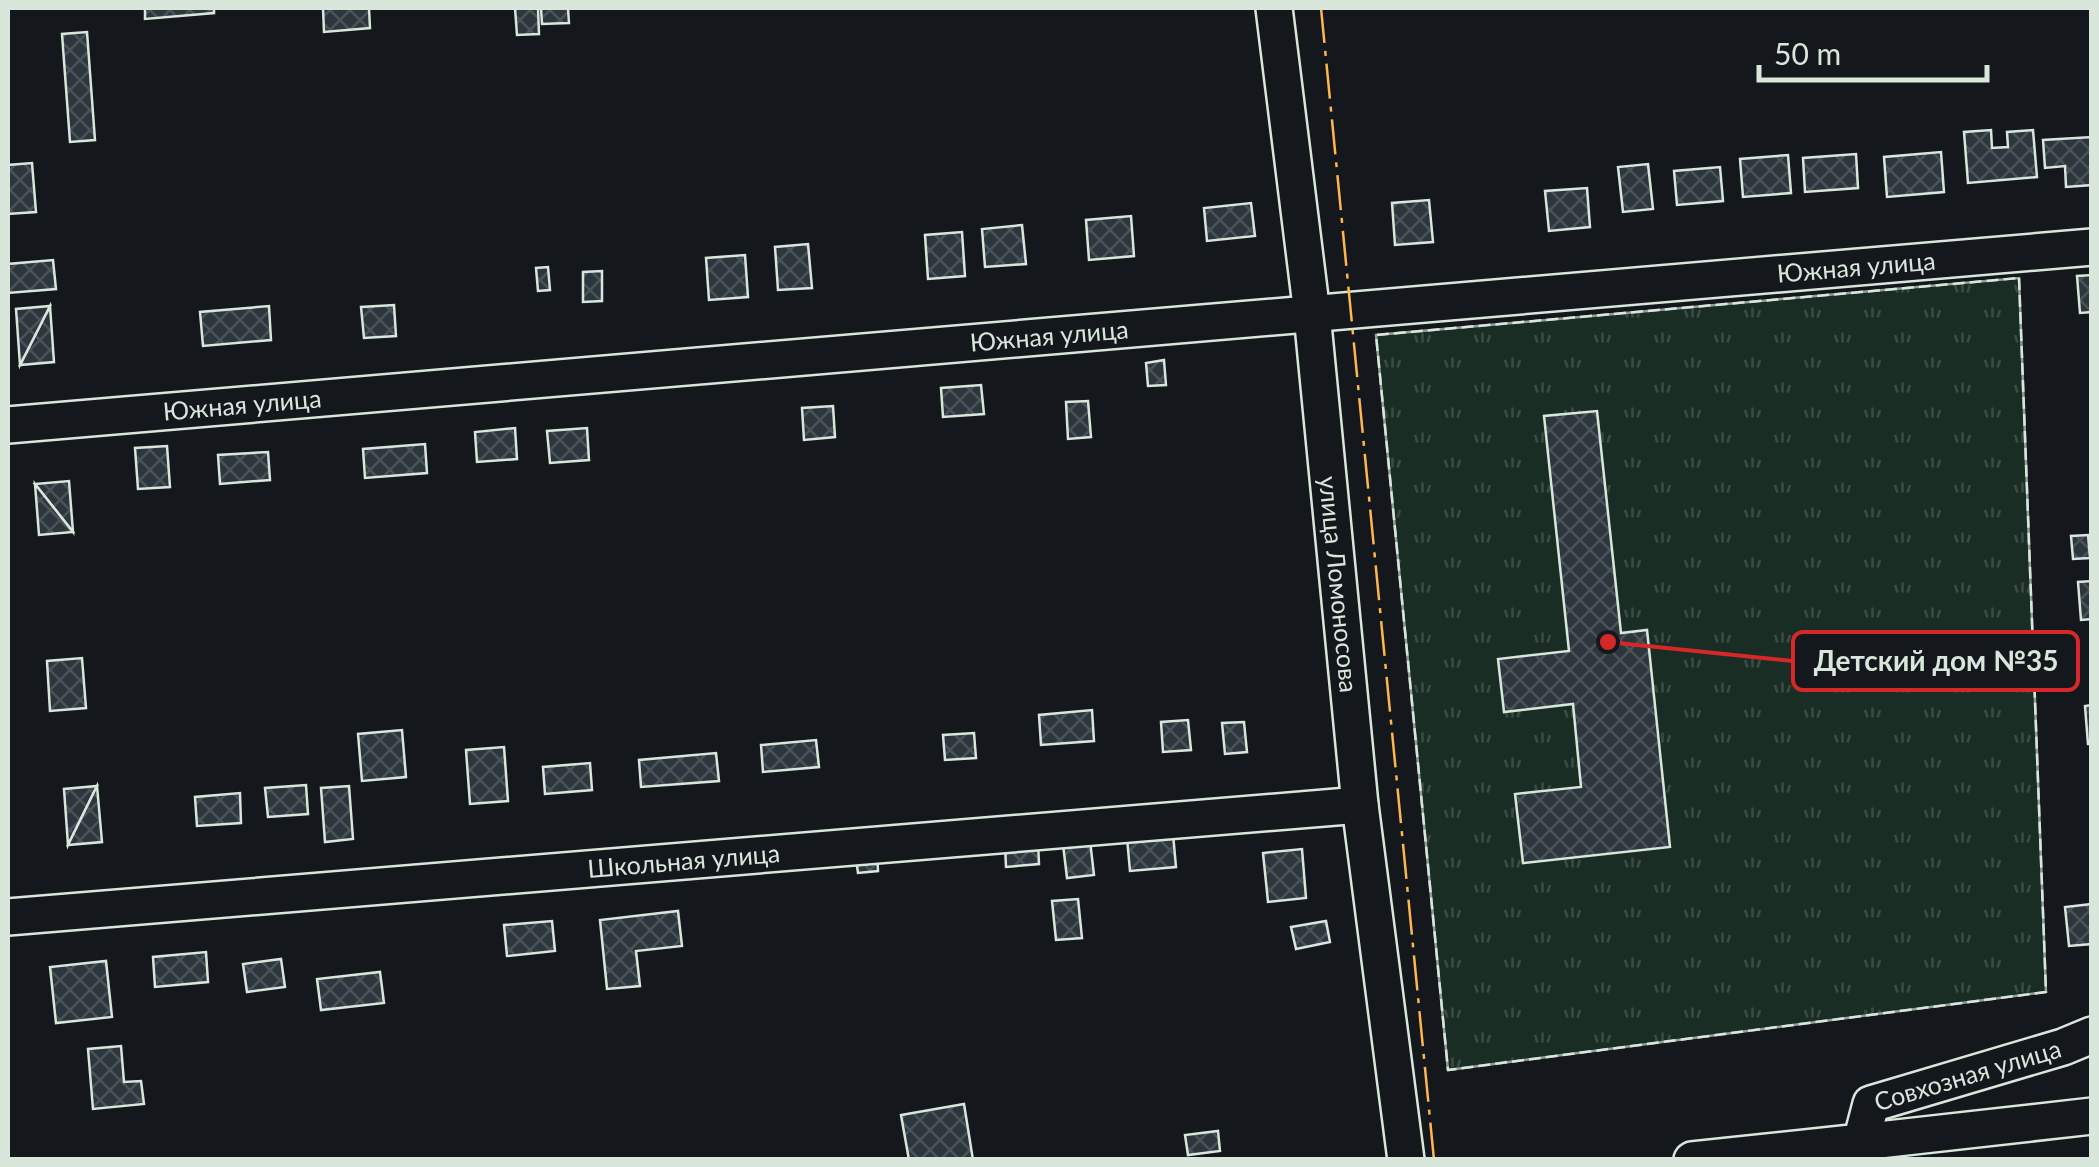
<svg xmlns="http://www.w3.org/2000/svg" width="2099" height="1167" viewBox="0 0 2099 1167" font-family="Lato,sans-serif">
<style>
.park{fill:url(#park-tufts);stroke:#939e99;stroke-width:2.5}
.building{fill:url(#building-cross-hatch);stroke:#d8e6dc;stroke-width:2.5}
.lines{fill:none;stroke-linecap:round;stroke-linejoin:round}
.minor-casing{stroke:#d8e6dc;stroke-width:40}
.minor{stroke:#14181c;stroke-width:35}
.fence{stroke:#d8e6dc;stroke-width:2.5;stroke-dasharray:12 5;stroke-linecap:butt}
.power{stroke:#ffb74d;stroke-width:2.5;stroke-dasharray:35 8 5 8;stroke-linecap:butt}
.labels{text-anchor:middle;stroke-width:8;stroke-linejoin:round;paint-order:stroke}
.street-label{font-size:25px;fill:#d8e6dc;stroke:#14181c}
.leader{fill:none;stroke:#d62828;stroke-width:4}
.callout-dot{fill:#d62828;stroke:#14181c;stroke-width:4}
.callout{fill:#14181c;stroke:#d62828;stroke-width:4}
.callout-label{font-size:28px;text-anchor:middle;font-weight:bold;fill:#d8e6dc}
</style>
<defs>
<pattern id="park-tufts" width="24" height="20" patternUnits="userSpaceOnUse" patternTransform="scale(2.5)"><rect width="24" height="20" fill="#1a2d24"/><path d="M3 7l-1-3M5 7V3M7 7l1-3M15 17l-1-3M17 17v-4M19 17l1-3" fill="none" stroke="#3b4b43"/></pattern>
<pattern id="building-cross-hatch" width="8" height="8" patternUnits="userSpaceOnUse" patternTransform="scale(2.5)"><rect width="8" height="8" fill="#2c363c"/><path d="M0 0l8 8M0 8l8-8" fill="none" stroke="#4a5358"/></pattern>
</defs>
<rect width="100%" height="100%" fill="#14181c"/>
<!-- park -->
<polygon class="park" points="2019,278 2046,992 1448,1070 1376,335"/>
<!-- building -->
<g class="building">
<polygon points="145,8 214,8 214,13 145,19"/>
<polygon points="323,8 369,8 370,28 324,32"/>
<polygon points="515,8 538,8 539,34 517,35"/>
<polygon points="541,8 568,8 569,23 542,24"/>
<polygon points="87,32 95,140 70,142 62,34"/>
<polygon points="1991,130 1992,148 2008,147 2007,132 2033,130 2037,177 1968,183 1964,132"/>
<polygon points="2092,137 2092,185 2066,187 2065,166 2045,168 2043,140"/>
<polygon points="1941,152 1944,192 1887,197 1884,157"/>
<polygon points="1856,154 1858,188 1805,192 1803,158"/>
<polygon points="1788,155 1791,193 1743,197 1740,159"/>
<polygon points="32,163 36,212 8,214 8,165"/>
<polygon points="1648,164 1653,209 1623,212 1618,167"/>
<polygon points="1720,167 1723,201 1677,205 1674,171"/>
<polygon points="1587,188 1590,227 1549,231 1545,191"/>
<polygon points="1429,200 1433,242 1395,245 1392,203"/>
<polygon points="1251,203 1255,236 1207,241 1204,208"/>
<polygon points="1131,216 1134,256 1089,260 1086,220"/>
<polygon points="1022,225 1026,264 985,267 982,229"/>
<polygon points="962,232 965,276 928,279 925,235"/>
<polygon points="808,244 812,288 778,290 775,247"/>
<polygon points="745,255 748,297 709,300 706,258"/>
<polygon points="53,260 56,289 8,293 8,264"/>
<polygon points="548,267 550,290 538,291 536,268"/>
<polygon points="602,271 602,301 583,302 583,272"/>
<polygon points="2092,275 2092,312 2080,313 2077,276"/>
<polygon points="394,305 396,336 364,338 361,307"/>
<polygon points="50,306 54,362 20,365"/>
<polygon points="50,306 20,365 16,309"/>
<polygon points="269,306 271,340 203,346 200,312"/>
<polygon points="1164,360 1166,385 1148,386 1146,363"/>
<polygon points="981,385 984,414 943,417 941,388"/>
<polygon points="1088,401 1091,437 1068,439 1066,402"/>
<polygon points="833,406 835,437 804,440 802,408"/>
<polygon points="1597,411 1621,633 1647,630 1670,847 1523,863 1515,794 1581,787 1573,704 1504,712 1498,659 1569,651 1544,416"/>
<polygon points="515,428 517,459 477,462 475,432"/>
<polygon points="587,428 589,460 550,463 547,431"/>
<polygon points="425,444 427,473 365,478 363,449"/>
<polygon points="167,446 170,487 138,489 135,448"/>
<polygon points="268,452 270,480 220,484 218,455"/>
<polygon points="69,481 73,532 35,484"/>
<polygon points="35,484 73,532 39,535"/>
<polygon points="2088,535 2090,558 2073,559 2071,536"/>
<polygon points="2092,581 2092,619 2081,620 2078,582"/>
<polygon points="82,658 86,708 50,711 47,661"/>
<polygon points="2092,705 2092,744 2088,744 2085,706"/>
<polygon points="1092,710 1094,741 1041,745 1039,715"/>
<polygon points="1188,720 1191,750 1163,752 1161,722"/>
<polygon points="1244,722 1247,752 1225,754 1222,723"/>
<polygon points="402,730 406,777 362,781 358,734"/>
<polygon points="974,733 976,758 945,760 943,735"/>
<polygon points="816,740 819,767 763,772 761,745"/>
<polygon points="504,747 508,801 470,804 466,750"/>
<polygon points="716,753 719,781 641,787 639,760"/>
<polygon points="590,763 592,790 545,794 543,767"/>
<polygon points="306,785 308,814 268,817 265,788"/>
<polygon points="97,786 68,845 64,789"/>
<polygon points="97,786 102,842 68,845"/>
<polygon points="349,786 353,839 325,842 321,788"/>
<polygon points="240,793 241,823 197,826 195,797"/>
<polygon points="1089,832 1094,875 1067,878 1062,836"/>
<polygon points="1173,834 1176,867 1130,871 1127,838"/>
<polygon points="1038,842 1039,864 1006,867 1005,845"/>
<polygon points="1302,849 1306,898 1268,902 1263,853"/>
<polygon points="877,850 878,871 858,873 855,852"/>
<polygon points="1078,899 1082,938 1056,940 1052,901"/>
<polygon points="2092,904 2092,944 2069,946 2065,907"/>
<polygon points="678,911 682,946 636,951 640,986 607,989 600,920"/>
<polygon points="552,921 555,951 507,956 504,925"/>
<polygon points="1326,921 1330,942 1296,949 1291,927"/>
<polygon points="206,952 208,982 155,987 153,957"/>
<polygon points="281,959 285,987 247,992 243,964"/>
<polygon points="106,961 112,1017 56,1023 50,967"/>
<polygon points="380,972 384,1003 321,1010 317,979"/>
<polygon points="121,1046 124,1082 141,1081 144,1104 93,1109 88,1049"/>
<polygon points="964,1104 973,1160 909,1160 901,1115"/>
<polygon points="1218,1131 1220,1151 1188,1155 1185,1135"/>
</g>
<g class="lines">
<defs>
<g id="minor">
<path id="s1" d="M1274,8L1312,314L1360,805L1406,1160"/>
<path id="s2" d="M8,425L2092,247"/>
<path id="s3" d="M8,917L1360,805"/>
<polyline points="1861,1142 2092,1116"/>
<path id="s4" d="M1692,1160L1861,1142L1871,1104L2063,1047L2092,1035"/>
</g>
</defs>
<!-- minor casing -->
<use href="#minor" class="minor-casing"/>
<!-- minor -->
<use href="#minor" class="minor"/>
<!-- fence -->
<polygon class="fence" points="2019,278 2046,992 1448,1070 1376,335"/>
<!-- power -->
<polyline class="power" points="1321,8 1434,1160"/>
</g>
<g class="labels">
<!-- street labels -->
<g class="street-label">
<text dy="9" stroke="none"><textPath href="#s2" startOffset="1855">Южная улица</textPath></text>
<text dy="9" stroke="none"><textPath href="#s2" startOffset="1045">Южная улица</textPath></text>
<text dy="9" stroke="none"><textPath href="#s2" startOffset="235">Южная улица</textPath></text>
<text dy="9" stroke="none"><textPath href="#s1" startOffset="580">улица Ломоносова</textPath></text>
<text dy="9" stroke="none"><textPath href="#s3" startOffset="678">Школьная улица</textPath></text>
<text dy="9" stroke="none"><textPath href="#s4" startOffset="310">Совхозная улица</textPath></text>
</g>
</g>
<!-- callouts -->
<path class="leader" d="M1608 642L1793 661"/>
<circle class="callout-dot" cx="1608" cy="642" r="10"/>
<rect class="callout" x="1793" y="632" width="285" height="58" rx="10"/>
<g class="callout-label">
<text x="1936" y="671">Детский дом №35</text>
</g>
<!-- border -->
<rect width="2099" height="1167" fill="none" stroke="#d8e6dc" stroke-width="20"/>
<!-- scale -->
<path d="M1759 65v15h228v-15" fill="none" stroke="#d8e6dc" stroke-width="5"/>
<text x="1774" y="65" font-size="30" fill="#d8e6dc" stroke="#14181c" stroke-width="8" paint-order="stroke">50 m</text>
</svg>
